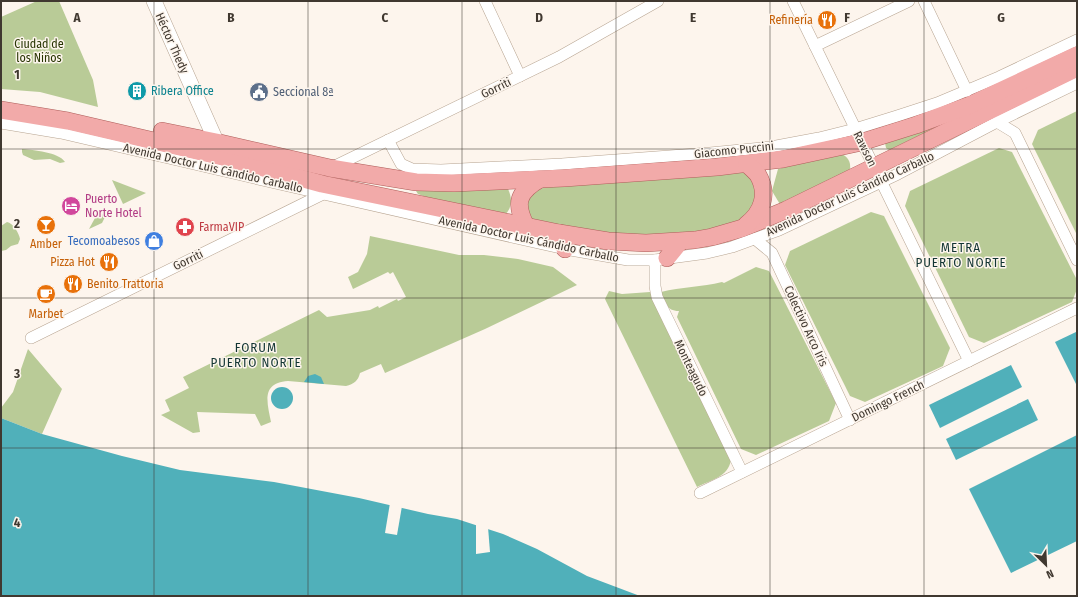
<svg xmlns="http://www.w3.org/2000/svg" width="1078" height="597" viewBox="0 0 1078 597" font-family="'Fira Sans Condensed',sans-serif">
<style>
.green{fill:#b9cb97}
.water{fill:#50b0ba}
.pier{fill:#fdf5ed}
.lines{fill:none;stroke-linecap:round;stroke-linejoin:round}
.street-casing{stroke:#b7a491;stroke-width:12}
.secondary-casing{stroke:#b7a491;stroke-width:16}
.primary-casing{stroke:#ae5e5a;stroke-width:18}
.street{stroke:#fff;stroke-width:11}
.secondary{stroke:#fff;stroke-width:15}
.primary{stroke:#f2aaa9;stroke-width:17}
.grid{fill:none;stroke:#403830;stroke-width:1;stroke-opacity:0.55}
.labels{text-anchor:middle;stroke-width:3;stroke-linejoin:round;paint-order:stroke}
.food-label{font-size:12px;fill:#c56008;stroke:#fdf5ed;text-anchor:end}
.street-label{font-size:12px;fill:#403830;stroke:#fdf5ed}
.park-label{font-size:12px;fill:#273402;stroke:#fdf5ed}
.culture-label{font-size:12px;fill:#0d838f;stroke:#fdf5ed;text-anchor:start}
.service-label{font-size:12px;fill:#4e5e75;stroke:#fdf5ed;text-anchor:start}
.hotel-label{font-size:12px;fill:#b23c85;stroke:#fdf5ed;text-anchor:start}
.health-label{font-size:12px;fill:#be3a42;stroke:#fdf5ed;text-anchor:start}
.shop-label{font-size:12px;fill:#366cbe;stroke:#fdf5ed;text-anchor:end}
.neighbourhood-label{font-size:13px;letter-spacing:1px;fill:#123533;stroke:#fdf5ed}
.grid-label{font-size:13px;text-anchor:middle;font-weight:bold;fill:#403830;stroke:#fdf5ed;stroke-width:3;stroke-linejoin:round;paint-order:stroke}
</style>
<rect width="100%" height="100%" fill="#fdf5ed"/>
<!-- green -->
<g class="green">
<polygon points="37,1 59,1 93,80 98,107 40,92 1,89 1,17"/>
<polygon points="1077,59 889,150 886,148 885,143"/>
<polygon points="1077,111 1077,235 1032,144 1038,130"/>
<polygon points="999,148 1012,152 1077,280 1077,289 1072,302 984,343 969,337 905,206 910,191"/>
<path d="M22,149C33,150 59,152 65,162L60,163L50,159L34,160L23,155L22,152Z"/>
<path d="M840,153C848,157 851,161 850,170L781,206L772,191L778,169Z"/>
<polygon points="741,170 755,181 755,205 741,220 705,233 635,239 528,219 526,198 538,186"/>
<polygon points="112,180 146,193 123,204"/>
<path d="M506,185C512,196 514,206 504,216L426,197L418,194L416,191L421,189Z"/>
<polygon points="108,211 102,223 89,229 95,218"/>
<polygon points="871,212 884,216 950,348 943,366 865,402 850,396 785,265 790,251"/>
<path d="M7,222C13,223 19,233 20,239L18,244L11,246L6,250L1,251V226Z"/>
<path d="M370,236L459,255H484L518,259L553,267L577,285L485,329L385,373L381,364L360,373C358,381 354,384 346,386L288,381C261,383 267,402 271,422L261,426L255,414L197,412L200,432L193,433L161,415L170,411L165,400L189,388L183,377L319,310L327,317L370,310L378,306L379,308L397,299L398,301L406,297L393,272L390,274L388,272L353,289L348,277L358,272L367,254Z"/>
<path d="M756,267L769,271L836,403L829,421L756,455L741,449L677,317L679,311C666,311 665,302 661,292C681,287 702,287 722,282L724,283Z"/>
<path d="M609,291L622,294L650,292L731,460C728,477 711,480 697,487L605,299Z"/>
<polygon points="28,349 62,389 42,434 1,418 1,408 13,392"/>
</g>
<!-- water -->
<g class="water">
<polygon points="1076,332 1077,334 1077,386 1055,342"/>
<polygon points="1011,365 1022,387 940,428 929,405"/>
<polygon points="315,374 321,377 324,384 304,382 308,376"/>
<circle cx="282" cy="398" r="11"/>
<polygon points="1028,399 1038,420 956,460 946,439"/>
<polygon points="1,418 42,434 122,456 180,470 274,482 359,498 428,514 457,519 503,534 537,549 587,576 640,596 1,596"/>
<polygon points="1077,435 1077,541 1011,573 969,489"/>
</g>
<!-- pier -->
<g class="pier">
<polygon points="390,503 402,506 397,535 385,533"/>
<polygon points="476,523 488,527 490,552 476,554"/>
</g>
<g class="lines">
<defs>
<g id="street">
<polyline points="485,1 520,76"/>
<polyline points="793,1 969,361"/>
<polyline points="924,1 967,91"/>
<polyline points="815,46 909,1"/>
<polyline points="997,122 1015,133 1077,260"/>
<polyline points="1,123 61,133 297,188 565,249 628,260 655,260 707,253 732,247 779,230 898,174 997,122 1077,83"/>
<polyline points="388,140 401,164 412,169 441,170 562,164 710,153 771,147 819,138 855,129 897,116 937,103 999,77 1077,40"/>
<polyline points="331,168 559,57 658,1"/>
<polyline points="755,239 772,253 850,420"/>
<polyline points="655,260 655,286 657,297 742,472"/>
<polyline points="31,338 323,194"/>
<polyline points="700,493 1077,308"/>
</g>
<polyline id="secondary" points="154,1 220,150"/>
<g id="primary">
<polyline points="1,110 68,121 223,157 322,184 559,233 608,241 646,243 695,240 712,237 743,228 786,210 1077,68"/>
<polyline points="162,131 216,142 330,168 416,182 454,183 564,178 717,167 783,159 862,142 916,125 970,105 1077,55"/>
<path d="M746,225C762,213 769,194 758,175C755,171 750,167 747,164"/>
<path d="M526,226C514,203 518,192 540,179"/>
<polyline points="559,233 565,249"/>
<polyline points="667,258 680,242"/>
</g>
</defs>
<!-- street casing -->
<use href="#street" class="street-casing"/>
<!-- secondary casing -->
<use href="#secondary" class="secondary-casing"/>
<!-- primary casing -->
<use href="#primary" class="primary-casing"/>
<!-- street -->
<use href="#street" class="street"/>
<!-- secondary -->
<use href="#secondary" class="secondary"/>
<!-- primary -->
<use href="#primary" class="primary"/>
</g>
<!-- grid -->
<path class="grid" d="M154,1V596M308,1V596M462,1V596M616,1V596M770,1V596M924,1V596M1,149H1077M1,298H1077M1,448H1077"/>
<!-- icons -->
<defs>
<symbol id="restaurant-disc" viewBox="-11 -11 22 22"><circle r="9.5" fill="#e8710a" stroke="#fdf5ed"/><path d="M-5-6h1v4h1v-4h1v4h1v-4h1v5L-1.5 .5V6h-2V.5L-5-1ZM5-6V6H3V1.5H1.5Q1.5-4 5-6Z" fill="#fff"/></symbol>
<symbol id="building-disc" viewBox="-11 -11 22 22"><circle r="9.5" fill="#0f9aa8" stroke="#fdf5ed"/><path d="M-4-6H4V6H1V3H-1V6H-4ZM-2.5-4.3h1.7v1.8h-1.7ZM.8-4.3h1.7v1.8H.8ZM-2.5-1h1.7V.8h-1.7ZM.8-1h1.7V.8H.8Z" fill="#fff"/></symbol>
<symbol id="civic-disc" viewBox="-11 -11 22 22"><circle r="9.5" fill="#5c6f8a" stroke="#fdf5ed"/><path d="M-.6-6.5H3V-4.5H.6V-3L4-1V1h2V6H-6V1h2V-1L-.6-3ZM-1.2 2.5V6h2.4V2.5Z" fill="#fff"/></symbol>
<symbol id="hotel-disc" viewBox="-11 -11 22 22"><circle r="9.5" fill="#d1479c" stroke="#fdf5ed"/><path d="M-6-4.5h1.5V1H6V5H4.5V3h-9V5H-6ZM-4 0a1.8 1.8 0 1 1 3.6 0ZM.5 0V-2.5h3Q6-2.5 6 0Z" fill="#fff"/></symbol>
<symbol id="bar-disc" viewBox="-11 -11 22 22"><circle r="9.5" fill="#e8710a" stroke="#fdf5ed"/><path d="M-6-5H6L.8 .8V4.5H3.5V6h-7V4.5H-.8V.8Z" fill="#fff"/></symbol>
<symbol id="pharmacy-disc" viewBox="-11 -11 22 22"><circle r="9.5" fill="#e0444e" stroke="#fdf5ed"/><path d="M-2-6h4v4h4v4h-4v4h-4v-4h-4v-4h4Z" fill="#fff"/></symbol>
<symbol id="shop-disc" viewBox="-11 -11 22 22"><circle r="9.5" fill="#3f7fe0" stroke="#fdf5ed"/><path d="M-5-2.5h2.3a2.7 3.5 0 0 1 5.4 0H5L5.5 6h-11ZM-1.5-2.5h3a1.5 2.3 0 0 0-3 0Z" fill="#fff"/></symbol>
<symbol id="cafe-disc" viewBox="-11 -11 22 22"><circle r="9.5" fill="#e8710a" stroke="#fdf5ed"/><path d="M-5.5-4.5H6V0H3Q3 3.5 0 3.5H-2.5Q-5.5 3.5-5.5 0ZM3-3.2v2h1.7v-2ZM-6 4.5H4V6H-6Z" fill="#fff"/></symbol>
</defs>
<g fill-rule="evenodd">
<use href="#restaurant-disc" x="816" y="9" width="22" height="22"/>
<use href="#building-disc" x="126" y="80" width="22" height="22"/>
<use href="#civic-disc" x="248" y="81" width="22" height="22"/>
<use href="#hotel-disc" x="60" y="195" width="22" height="22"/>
<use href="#bar-disc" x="35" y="214" width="22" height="22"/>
<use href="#pharmacy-disc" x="174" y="216" width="22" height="22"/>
<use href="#shop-disc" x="143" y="230" width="22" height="22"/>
<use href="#restaurant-disc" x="98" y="251" width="22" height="22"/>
<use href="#restaurant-disc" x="62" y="273" width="22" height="22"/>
<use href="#cafe-disc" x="35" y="283" width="22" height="22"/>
</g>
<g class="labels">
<!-- food labels -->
<g class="food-label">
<text x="813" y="24">Refinería</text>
<text x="46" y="248" text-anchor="middle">Amber</text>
<text x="95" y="266">Pizza Hot</text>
<text x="87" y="288" text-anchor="start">Benito Trattoria</text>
<text x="46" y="318" text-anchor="middle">Marbet</text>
</g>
<!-- street labels -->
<g class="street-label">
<text transform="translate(172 43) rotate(66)" y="4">Héctor Thedy</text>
<text transform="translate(496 88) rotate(-26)" y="4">Gorriti</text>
<text transform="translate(865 149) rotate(64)" y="4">Rawson</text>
<text transform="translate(734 150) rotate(-6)" y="4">Giacomo Puccini</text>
<text transform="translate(213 168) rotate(13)" y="4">Avenida Doctor Luis Cándido Carballo</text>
<text transform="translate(850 194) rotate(-25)" y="4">Avenida Doctor Luis Cándido Carballo</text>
<text transform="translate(529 239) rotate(12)" y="4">Avenida Doctor Luis Cándido Carballo</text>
<text transform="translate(188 260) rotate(-26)" y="4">Gorriti</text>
<text transform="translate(806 326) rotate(65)" y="4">Colectivo Arco Iris</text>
<text transform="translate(691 368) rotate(64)" y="4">Monteagudo</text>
<text transform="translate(888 401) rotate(-26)" y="4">Domingo French</text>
</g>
<!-- park labels -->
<g class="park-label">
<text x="39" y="48">Ciudad de<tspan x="39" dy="14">los Niños</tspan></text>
</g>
<!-- culture labels -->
<g class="culture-label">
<text x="151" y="95">Ribera Office</text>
</g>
<!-- service labels -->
<g class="service-label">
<text x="273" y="96">Seccional 8ª</text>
</g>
<!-- hotel labels -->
<g class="hotel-label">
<text x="85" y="203">Puerto<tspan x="85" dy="14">Norte Hotel</tspan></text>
</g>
<!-- health labels -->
<g class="health-label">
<text x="199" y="231">FarmaVIP</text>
</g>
<!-- shop labels -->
<g class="shop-label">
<text x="140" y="245">Tecomoabesos</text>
</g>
<!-- neighbourhood labels -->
<g class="neighbourhood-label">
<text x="961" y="252">METRA<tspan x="961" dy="15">PUERTO NORTE</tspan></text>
<text x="256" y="352">FORUM<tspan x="256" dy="15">PUERTO NORTE</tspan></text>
</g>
</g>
<g class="grid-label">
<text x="77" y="22">A</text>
<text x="231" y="22">B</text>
<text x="385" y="22">C</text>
<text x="539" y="22">D</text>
<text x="693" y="22">E</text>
<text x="847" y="22">F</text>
<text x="1001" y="22">G</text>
<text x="17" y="79">1</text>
<text x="17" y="228">2</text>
<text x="17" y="378">3</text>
<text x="17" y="527">4</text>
</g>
<!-- border -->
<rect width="1078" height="597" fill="none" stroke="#403830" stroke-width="4"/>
<!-- north arrow -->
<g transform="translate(1046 565) rotate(156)" stroke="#fdf5ed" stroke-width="3" paint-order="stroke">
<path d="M0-3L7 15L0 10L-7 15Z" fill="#403830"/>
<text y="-6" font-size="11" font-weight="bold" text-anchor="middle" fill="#403830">N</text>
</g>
</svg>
